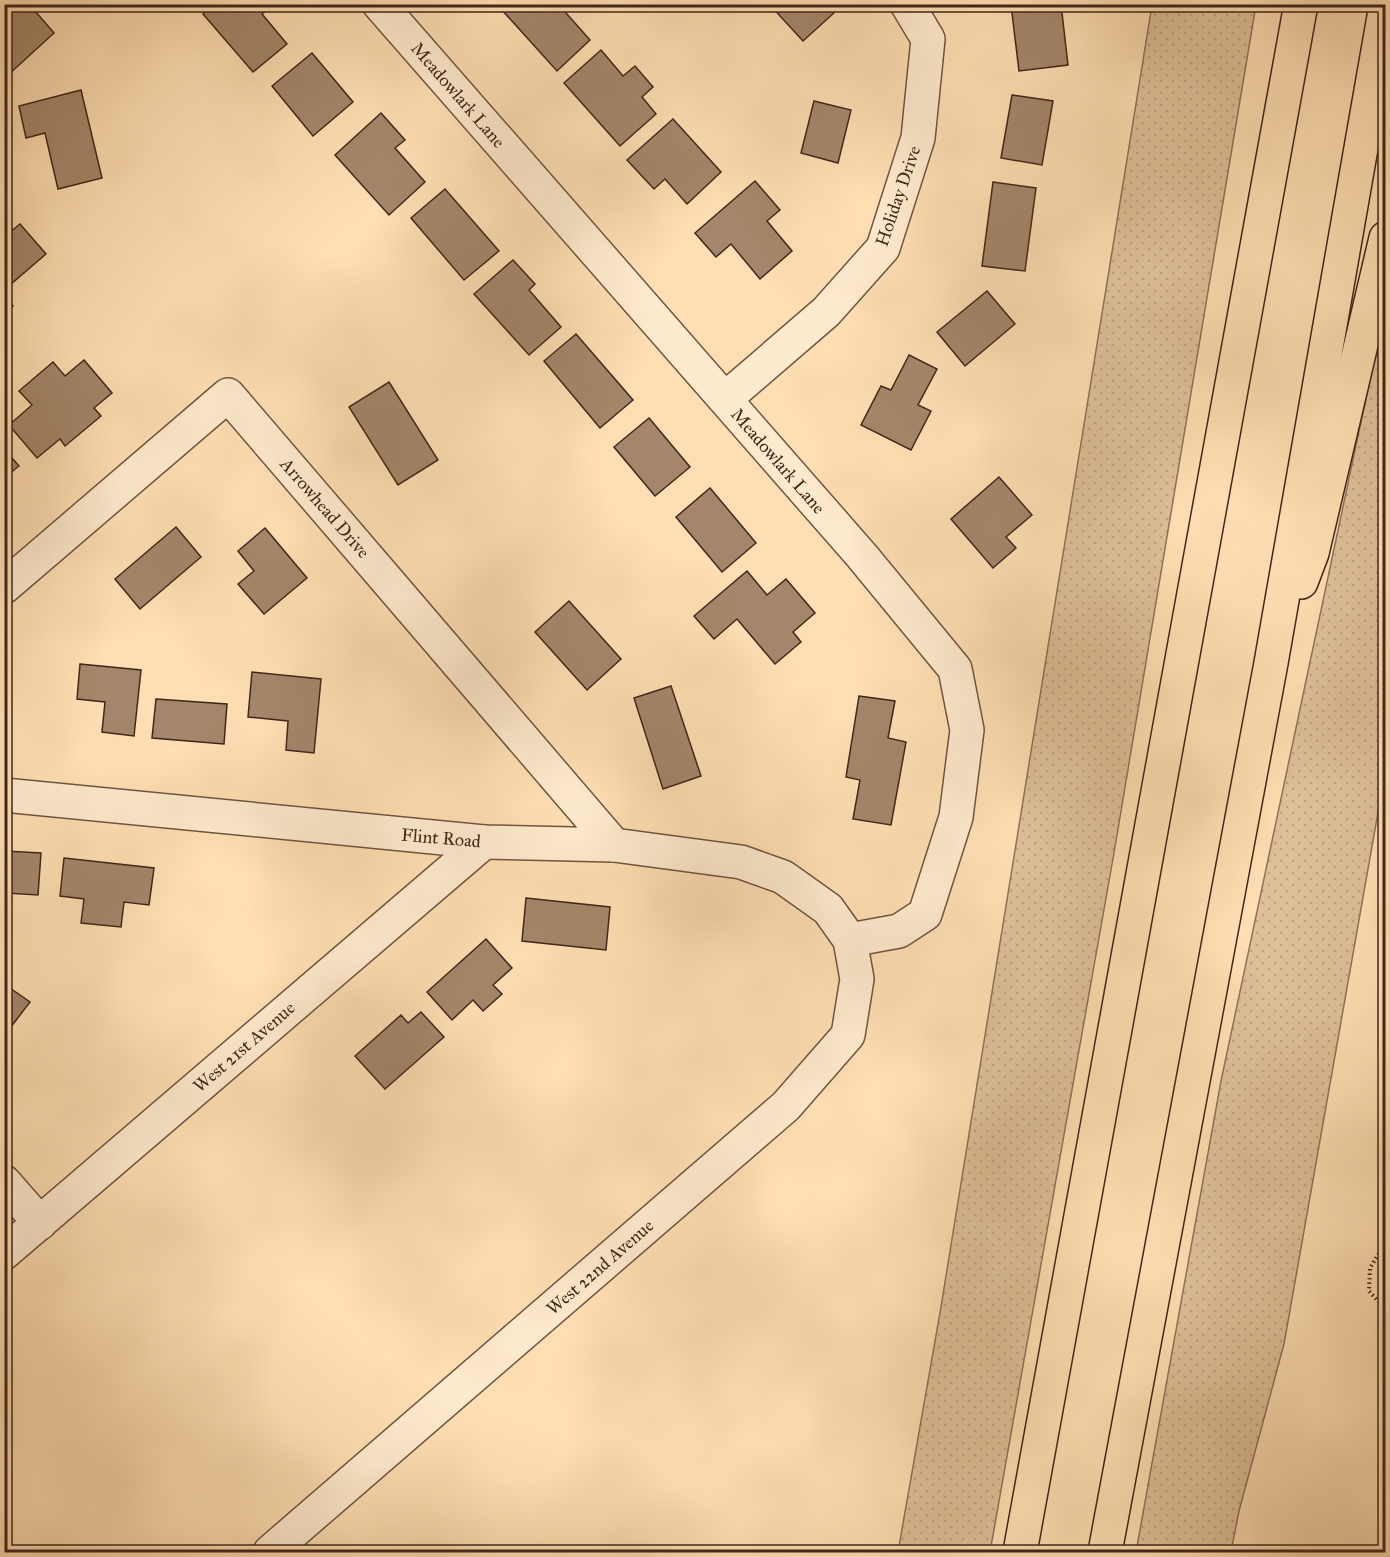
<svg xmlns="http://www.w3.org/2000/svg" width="1390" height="1557" viewBox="0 0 1390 1557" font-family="'IM FELL Great Primer',serif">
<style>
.grass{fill:url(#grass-dots);stroke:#90725a;stroke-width:1.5}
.building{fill:#a4866a;stroke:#42261b;stroke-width:1.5}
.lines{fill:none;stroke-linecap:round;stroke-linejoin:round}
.minor-casing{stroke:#715441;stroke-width:36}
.highway-casing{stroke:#42261b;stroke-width:36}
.path{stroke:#42261b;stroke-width:4;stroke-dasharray:1.5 3;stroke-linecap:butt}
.minor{stroke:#feeacd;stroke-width:33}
.highway{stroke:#fedeb2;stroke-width:33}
.labels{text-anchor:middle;stroke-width:4.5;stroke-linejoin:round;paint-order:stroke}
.street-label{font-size:18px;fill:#42261b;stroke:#feeacd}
</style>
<defs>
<pattern id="grass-dots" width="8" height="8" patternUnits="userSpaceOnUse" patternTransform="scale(1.5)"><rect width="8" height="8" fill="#debf98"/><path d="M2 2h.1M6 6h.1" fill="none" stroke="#c0a482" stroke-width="1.8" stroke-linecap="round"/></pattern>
</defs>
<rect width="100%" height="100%" fill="#fedeb2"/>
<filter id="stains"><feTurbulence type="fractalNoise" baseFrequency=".00333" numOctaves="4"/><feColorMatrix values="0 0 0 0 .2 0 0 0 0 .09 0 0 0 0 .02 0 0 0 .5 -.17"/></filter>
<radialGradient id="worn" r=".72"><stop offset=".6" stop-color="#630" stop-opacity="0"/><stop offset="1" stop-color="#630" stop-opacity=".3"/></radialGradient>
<!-- grass -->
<g class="grass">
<polygon points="1152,5 1256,5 1114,853 990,1552 898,1552 941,1307"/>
<polygon points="1385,309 1385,773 1284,1344 1239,1511 1231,1552 1136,1552 1221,1081"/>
</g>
<!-- building -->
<g class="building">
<polygon points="4,4 29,4 54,33 7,76 4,73"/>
<polygon points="214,4 273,4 262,14 287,44 253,72 203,14"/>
<polygon points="509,4 558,4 590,40 557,71 502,10"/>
<polygon points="769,4 828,4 835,12 803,41"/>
<polygon points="1061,4 1068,65 1019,71 1011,5"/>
<polygon points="601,50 623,76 635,66 653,87 642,97 656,114 620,146 564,83"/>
<polygon points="312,53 353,102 313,136 272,86"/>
<polygon points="81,90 102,178 58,189 45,133 26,138 19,106"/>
<polygon points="1012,95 1053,101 1042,165 1001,158"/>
<polygon points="814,101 851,110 838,163 801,153"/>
<polygon points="381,113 405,140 395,148 425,182 389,215 335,155"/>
<polygon points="673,119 721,172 687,204 665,179 654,189 627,160"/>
<polygon points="755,181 780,210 767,221 792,251 760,279 731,244 716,257 695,233"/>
<polygon points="993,182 1036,188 1025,271 982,266"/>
<polygon points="445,189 499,251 464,280 411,218"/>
<polygon points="20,224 46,254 4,290 4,237"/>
<polygon points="513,260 535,284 529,290 561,327 529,355 474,294"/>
<polygon points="987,291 1015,324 965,366 937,332"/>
<polygon points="4,295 13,306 4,313"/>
<polygon points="576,334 633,400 600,428 544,361"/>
<polygon points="909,355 937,369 918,405 931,411 911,450 861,425 881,386 891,390"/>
<polygon points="84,360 112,393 94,408 101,416 65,446 60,439 37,458 9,425 32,405 19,391 53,362 65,376"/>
<polygon points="389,382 438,460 398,485 349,407"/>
<polygon points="649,418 690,467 655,496 614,447"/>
<polygon points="4,449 19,466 4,478"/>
<polygon points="999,477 1032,515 1006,537 1016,548 993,568 951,519"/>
<polygon points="710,488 756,543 722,572 676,517"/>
<polygon points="176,527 201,557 140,609 115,579"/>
<polygon points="265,528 307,578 264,614 238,584 254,571 238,551"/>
<polygon points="747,571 767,595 786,579 815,613 793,632 801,642 775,664 737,619 714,639 694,616"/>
<polygon points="569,601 621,659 587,690 535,632"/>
<polygon points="80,664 141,670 134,736 102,732 105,702 77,699"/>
<polygon points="252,672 321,679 314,753 286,750 288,721 248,717"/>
<polygon points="671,686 701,776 663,789 634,698"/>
<polygon points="859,696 895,701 888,738 906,742 891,825 853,819 860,780 846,777"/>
<polygon points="156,699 227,704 224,744 152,738"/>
<polygon points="4,851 41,853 38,895 6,893 6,906 4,906"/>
<polygon points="64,858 154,868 149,905 124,902 121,927 81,923 84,899 60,896"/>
<polygon points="526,898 610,907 606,950 522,941"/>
<polygon points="486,939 512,968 493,985 502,994 483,1011 473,1000 452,1020 427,992"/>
<polygon points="4,984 30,1002 4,1036"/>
<polygon points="421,1012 444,1037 385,1089 355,1056 401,1015 408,1023"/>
</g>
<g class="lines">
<defs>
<g id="minor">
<polyline points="379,4 862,556 955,669 967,730 956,817 925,914 899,931 850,940"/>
<polyline points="725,399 826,312 883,248 918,138 928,39 907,4"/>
<polyline points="4,587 228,395 614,845"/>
<polyline points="4,795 484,842 614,845 741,862 783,877 828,909 850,940 857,979 848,1035 786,1106 270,1552"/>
<polyline points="4,1182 40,1223"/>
<polyline points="4,1253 484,842"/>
</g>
<g id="highway">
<polyline points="1301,582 1312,553 1386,238"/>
<polyline points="1020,1552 1301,4"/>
<polyline points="1105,1552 1271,663 1386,5"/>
</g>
</defs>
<!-- minor casing -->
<use href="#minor" class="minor-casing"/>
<!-- highway casing -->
<use href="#highway" class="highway-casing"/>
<!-- path -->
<polyline class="path" points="1386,1242 1370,1268 1369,1291 1386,1310"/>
<!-- minor -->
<use href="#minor" class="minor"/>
<!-- highway -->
<use href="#highway" class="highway"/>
</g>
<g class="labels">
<!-- street labels -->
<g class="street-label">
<text transform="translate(458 95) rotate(49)" y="6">Meadowlark Lane</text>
<text transform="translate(898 196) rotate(-71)" y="6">Holiday Drive</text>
<text transform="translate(778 461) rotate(49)" y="6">Meadowlark Lane</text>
<text transform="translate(325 508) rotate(49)" y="6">Arrowhead Drive</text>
<text transform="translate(441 838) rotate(5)" y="6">Flint Road</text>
<text transform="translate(244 1047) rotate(-41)" y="6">West 21st Avenue</text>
<text transform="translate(600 1267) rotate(-41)" y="6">West 22nd Avenue</text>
</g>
</g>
<!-- margin -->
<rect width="1390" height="1557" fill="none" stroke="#fedeb2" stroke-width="24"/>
<rect x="6" y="6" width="1378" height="1545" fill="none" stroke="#42261b" stroke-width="3"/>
<rect x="12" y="12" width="1366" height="1533" fill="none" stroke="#42261b" stroke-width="1.5"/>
<rect width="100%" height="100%" filter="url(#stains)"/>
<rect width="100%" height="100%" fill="url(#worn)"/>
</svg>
